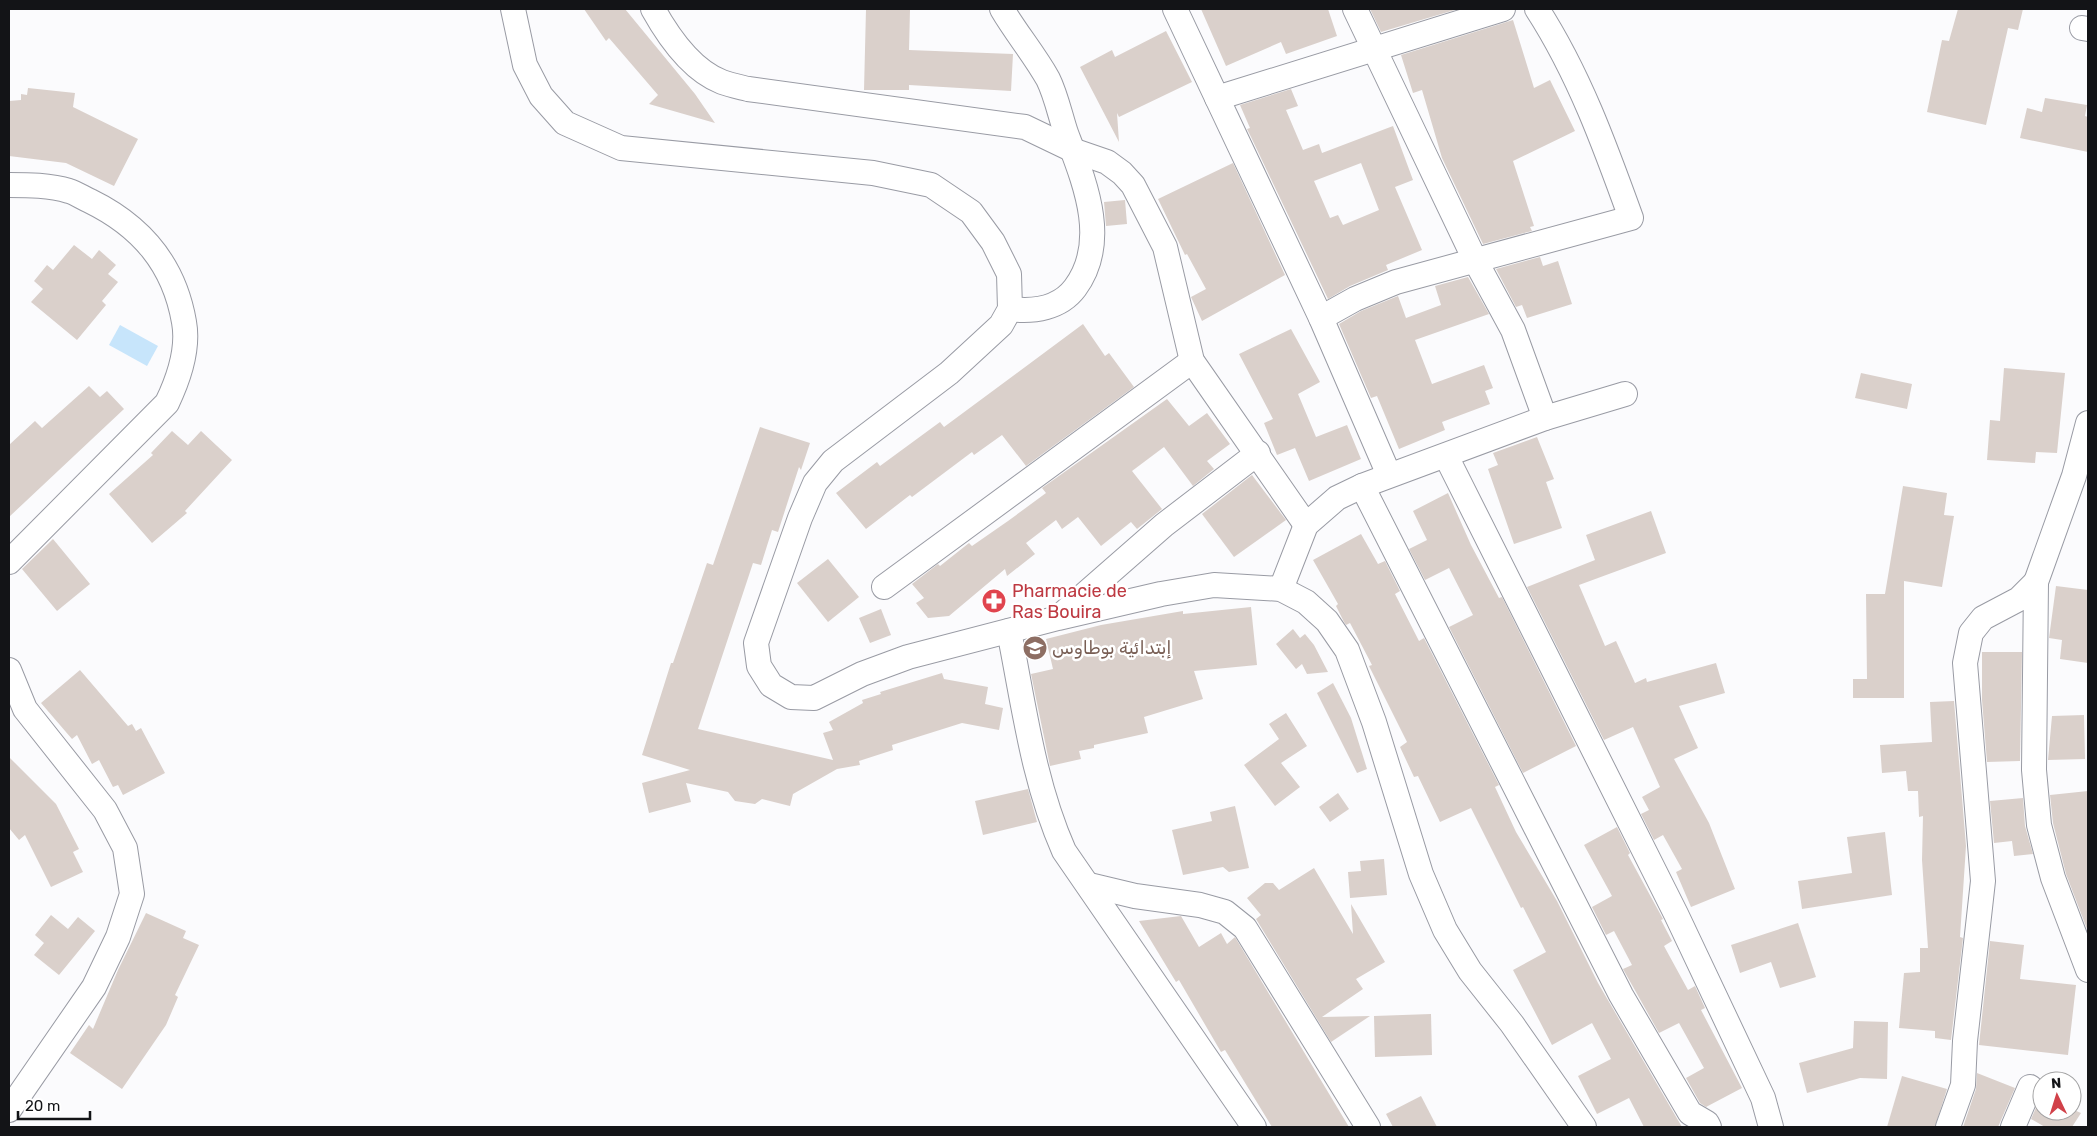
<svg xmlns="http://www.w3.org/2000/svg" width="2097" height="1136" viewBox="0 0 2097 1136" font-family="Rubik,'Noto Sans Arabic',sans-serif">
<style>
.water{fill:#c7e5fb}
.building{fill:#dad0cb;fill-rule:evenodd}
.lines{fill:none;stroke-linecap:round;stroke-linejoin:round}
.minor-casing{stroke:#999ba4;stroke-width:26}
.minor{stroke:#fff;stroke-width:24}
.labels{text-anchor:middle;stroke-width:5;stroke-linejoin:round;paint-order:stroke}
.health-label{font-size:18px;fill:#be3a42;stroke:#fff;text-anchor:start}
.education-label{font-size:18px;fill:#785e54;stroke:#fff;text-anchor:start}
</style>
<rect width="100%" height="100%" fill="#fbfbfd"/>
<!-- water -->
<polygon class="water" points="120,325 158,346 147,366 109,345"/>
<!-- building -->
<g class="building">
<polygon points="584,9 625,9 695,94 715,123 649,104 658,95 609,38 606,41"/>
<polygon points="866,9 910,10 909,50 1013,54 1011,91 909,85 909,90 864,90"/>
<polygon points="1201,9 1328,9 1337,36 1286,54 1281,42 1226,66"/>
<polygon points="1370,9 1458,9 1381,32"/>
<polygon points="1958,9 2023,9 2018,30 2008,28 1986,125 1927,112 1942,40 1949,41"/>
<polygon points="1513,20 1534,88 1550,80 1575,131 1513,161 1534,226 1530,227 1532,231 1483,244 1442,158 1422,90 1413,93 1401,55"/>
<polygon points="1166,31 1192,82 1119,117 1117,113 1119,142 1080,67 1112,50 1115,57"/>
<polygon points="28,88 75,93 73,107 138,139 114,186 66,163 9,156 9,101 21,100 21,94 27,95"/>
<path d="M1291,89L1298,106L1286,110L1303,150L1319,144L1322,153L1393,126L1413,180L1395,187L1422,250L1386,265L1388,270L1350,286L1328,299L1251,137L1247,129L1250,128L1240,105ZM1361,163L1379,210L1343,225L1338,215L1330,218L1314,181Z"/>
<polygon points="2045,98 2087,105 2085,116 2088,117 2088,152 2020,138 2027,108 2042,112"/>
<polygon points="1233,163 1285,275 1202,321 1191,297 1206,289 1187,254 1185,255 1158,199"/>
<polygon points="1125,200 1127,224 1106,226 1104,202"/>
<polygon points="74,245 92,259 99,250 116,265 108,274 118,282 102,301 106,305 77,340 31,302 43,289 34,281 47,265 53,270"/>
<polygon points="1540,257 1543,266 1558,261 1572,304 1527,318 1522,305 1516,307 1496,269"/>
<polygon points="1468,277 1489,314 1415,340 1432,384 1484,365 1493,388 1485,391 1490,404 1442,422 1445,430 1399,449 1377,396 1371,398 1339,324 1361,311 1398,296 1406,318 1441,305 1435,286"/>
<polygon points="1083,324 1105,356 1109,353 1134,387 1026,466 1002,435 974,455 972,452 912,497 910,495 866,529 836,493 877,462 880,466 940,422 944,427"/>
<polygon points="1291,329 1320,382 1298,394 1316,437 1347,425 1361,459 1309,481 1295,448 1277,455 1264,423 1273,419 1239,354"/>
<polygon points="2004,368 2065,373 2057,453 2036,452 2035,463 1987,460 1990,420 2000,421"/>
<polygon points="1861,373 1912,384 1907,409 1855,398"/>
<polygon points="89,386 100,397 107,391 124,409 9,517 9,445 35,421 42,428"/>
<polygon points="1167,399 1189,426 1207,413 1230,444 1207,461 1214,469 1193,486 1164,447 1132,471 1162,509 1137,529 1131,522 1101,546 1078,517 1062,529 1056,520 1026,543 1035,554 1007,576 1005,569 949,616 928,618 916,603 924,598 912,584 938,564 940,566 969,543 972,546 1008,521 1046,493 1042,488"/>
<polygon points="760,427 810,443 801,470 799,467 778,532 772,530 761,565 753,563 698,729 833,760 823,733 833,730 829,722 863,703 862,700 881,694 880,692 942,673 944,679 988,687 985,704 1003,708 999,730 962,723 892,745 893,750 859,761 860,765 837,769 793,794 790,806 762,799 755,804 735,801 728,792 686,783 691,802 649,813 642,783 690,770 642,755 671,663 673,663 707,563 713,565"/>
<polygon points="172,431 188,445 201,431 232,460 185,511 187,513 152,543 109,494 153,455 151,453"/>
<polygon points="1537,437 1554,479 1546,482 1562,528 1514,544 1488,469 1498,465 1493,453"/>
<polygon points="1252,475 1286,520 1234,557 1202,514"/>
<polygon points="1903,486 1947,493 1944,515 1954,516 1942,587 1904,581 1904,698 1853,698 1853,679 1867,679 1866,594 1885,594"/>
<polygon points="1448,493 1471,545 1499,598 1502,597 1576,746 1523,773 1449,627 1473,615 1449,568 1425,580 1409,549 1427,540 1413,511"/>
<polygon points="1651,511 1666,553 1579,585 1605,646 1616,641 1635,683 1646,678 1647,682 1716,663 1725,693 1679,706 1698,748 1674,759 1709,823 1735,889 1691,907 1676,872 1682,869 1663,835 1654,840 1641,814 1649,810 1642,797 1660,787 1633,727 1604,740 1527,587 1595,560 1586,535"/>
<polygon points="1361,534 1378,564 1385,561 1400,591 1395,594 1419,641 1424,638 1499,785 1495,787 1516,832 1557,901 1598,983 1682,1127 1644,1127 1629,1098 1597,1114 1578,1076 1611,1059 1592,1023 1552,1045 1513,970 1546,952 1523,907 1521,908 1471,808 1440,822 1418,776 1414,777 1400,747 1407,742 1369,666 1372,665 1350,623 1346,625 1344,622 1336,606 1338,604 1313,560"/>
<polygon points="53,539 90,584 57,611 22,569"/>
<polygon points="828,559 859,597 828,622 797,583"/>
<polygon points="2056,586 2088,590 2088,663 2060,659 2062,640 2049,638"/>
<polygon points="1251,607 1257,665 1194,671 1203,699 1144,717 1148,733 1094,745 1094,748 1079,751 1081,759 1050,766 1031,674 1053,669 1046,639 1101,625 1183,611 1183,614"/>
<polygon points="881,609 891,635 870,643 859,618"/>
<polygon points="1293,629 1300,638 1305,634 1314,645 1328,672 1307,674 1302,664 1296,669 1276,644"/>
<polygon points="1982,652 2022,652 2020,761 1987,762 1982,700"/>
<polygon points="80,670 128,726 132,724 136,731 141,728 165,773 123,795 118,785 113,787 99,760 92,764 77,735 72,739 41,703"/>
<polygon points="1333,683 1351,718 1367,769 1357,773 1317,693"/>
<polygon points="1954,701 1966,846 1960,937 1963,938 1951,1040 1935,1038 1935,1031 1899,1028 1904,973 1920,972 1920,948 1928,948 1922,860 1923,816 1919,817 1918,791 1908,791 1906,771 1882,773 1880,745 1932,742 1930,702"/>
<polygon points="1286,713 1307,746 1281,763 1300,787 1275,806 1244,765 1279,739 1269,724"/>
<polygon points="2084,715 2085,759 2048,760 2052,716"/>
<polygon points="9,757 56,804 79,849 73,852 83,872 51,887 25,835 19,840 9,828"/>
<polygon points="1028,789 1037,822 983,835 975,801"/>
<polygon points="2088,791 2088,929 2087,929 2066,874 2053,823 2050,795"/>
<polygon points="1338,793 1349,809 1330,822 1319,807"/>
<polygon points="2023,798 2025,826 2033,854 2014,856 2012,841 1994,843 1990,801"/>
<polygon points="1235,806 1249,868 1229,872 1223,867 1183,875 1172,830 1212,821 1210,812"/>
<polygon points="1617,827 1630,853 1628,855 1663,919 1661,920 1672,941 1664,946 1688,990 1695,986 1705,1008 1701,1010 1742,1088 1706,1107 1700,1103 1686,1078 1704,1068 1679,1023 1659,1033 1623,969 1632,965 1614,931 1606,935 1592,907 1612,896 1584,845"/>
<polygon points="1885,832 1892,895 1802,909 1798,881 1852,873 1847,837"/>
<polygon points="1384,859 1387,895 1350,898 1348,872 1361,871 1360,861"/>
<polygon points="1314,868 1353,934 1351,904 1385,962 1356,979 1363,989 1322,1017 1370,1016 1331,1042 1256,919 1261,915 1247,898 1265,883 1273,883 1279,890"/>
<polygon points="146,913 186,931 183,938 199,945 175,995 178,997 166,1025 122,1089 70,1053 89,1025 93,1029 118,970"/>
<polygon points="51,915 68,929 78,917 95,931 59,975 34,955 44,943 35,935"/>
<polygon points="1181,916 1199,947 1221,933 1227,944 1235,937 1349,1127 1272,1127 1225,1050 1221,1052 1179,980 1176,982 1139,921"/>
<polygon points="1798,923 1816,977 1780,988 1771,962 1740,973 1731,945"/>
<polygon points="1990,941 2024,945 2020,979 2076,985 2068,1055 1979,1045"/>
<polygon points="1431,1014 1432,1055 1375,1057 1374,1016"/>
<polygon points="1854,1021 1888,1022 1887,1079 1860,1078 1807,1093 1799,1063 1853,1048"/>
<polygon points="1977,1073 2015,1088 1998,1127 1963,1127 1976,1089"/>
<polygon points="1902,1076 1947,1089 1935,1127 1887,1127"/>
<polygon points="2042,1094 2042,1111 2072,1111 2072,1100 2079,1102 2074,1110 2081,1113 2072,1127 2045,1127 2031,1119"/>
<polygon points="1421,1096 1437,1127 1393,1127 1386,1114"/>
</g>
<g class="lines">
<defs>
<g id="minor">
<polyline points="513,9 525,65 541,96 565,123 621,148 873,173 931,185 971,212 993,242 1009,274 1010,309 1001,325 949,373 833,461 815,483 800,518 756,643 759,666 771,685 791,697 814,698 862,674 908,657 1058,618 1161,594 1214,585 1281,589 1306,602 1327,621 1347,650 1374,722 1421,874 1445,930 1470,971 1512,1024 1584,1127"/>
<path d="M653,9C668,36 691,70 722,82C730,85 740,87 748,89L1025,127L1075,151L1107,162L1122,173L1133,185L1165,247L1192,361L1306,525"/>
<path d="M1002,9C1016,33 1034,54 1048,79C1056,95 1060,115 1066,133C1084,181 1110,241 1075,288C1060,308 1034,312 1010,309"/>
<polyline points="1175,9 1321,318 1389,475"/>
<polyline points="1355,9 1475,260 1513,330 1545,418"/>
<polyline points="2082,28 2088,29"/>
<polyline points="1217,98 1503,9"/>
<path d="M9,185C28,185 50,185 69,191C76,193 83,198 90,201C141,226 174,264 184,322C189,349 179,378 167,403L9,562"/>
<path d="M1321,318L1355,299L1396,282L1631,218C1605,146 1579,74 1537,9"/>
<polyline points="2088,423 2074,476 2036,582 2034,770 2039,825 2053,878 2088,970"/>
<polyline points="1446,456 1676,914 1763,1098 1771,1127"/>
<polyline points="1362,486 1621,995 1690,1113 1707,1123 1709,1127"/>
<polyline points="884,587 1192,361"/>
<polyline points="1281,589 1306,525 1337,498 1362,486 1545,418 1625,394"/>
<polyline points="1060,616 1164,525 1258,453"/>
<path d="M1009,631C1024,706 1033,781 1064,851L1254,1127"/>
<polyline points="9,670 25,709 105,810 125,848 132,894 118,937 94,987 9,1110"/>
<polyline points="1089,885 1135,896 1200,905 1225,912 1245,928 1368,1127"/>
<polyline points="1948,1127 1963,1085 1965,1041 1983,881 1965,663 1971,633 1983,618 2019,599 2036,582"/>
<polyline points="2013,1127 2030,1087"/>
</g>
</defs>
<!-- minor casing -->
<use href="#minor" class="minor-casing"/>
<!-- minor -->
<use href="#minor" class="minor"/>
</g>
<!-- icons -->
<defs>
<symbol id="pharmacy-disc" viewBox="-11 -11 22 22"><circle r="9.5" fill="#e0444e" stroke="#fff"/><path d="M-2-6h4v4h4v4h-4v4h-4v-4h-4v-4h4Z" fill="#fff"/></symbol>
<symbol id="school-disc" viewBox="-11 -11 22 22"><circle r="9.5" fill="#8d6e63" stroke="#fff"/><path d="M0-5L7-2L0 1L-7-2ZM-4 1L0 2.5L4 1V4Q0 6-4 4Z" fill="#fff"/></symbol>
</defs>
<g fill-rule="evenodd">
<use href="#pharmacy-disc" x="980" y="587" width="28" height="28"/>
<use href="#school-disc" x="1021" y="634" width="28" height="28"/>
</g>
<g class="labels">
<!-- health labels -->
<g class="health-label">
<text x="1012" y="597">Pharmacie de<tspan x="1012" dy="21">Ras Bouira</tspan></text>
</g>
<!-- education labels -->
<g class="education-label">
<text x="1052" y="654">إبتدائية بوطاوس</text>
</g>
</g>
<!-- border -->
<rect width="2097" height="1136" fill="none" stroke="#131417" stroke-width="20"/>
<!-- north arrow -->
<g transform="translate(2057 1096) rotate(356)"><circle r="24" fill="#ffffff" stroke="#a1a1a2"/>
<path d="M0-4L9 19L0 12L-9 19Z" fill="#d14149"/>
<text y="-8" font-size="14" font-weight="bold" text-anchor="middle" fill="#131417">N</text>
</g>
<!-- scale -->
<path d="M18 1111v8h72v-8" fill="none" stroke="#131417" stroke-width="2.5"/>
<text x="25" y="1111" font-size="15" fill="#131417" stroke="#ffffff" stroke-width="4" paint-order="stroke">20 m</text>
</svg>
